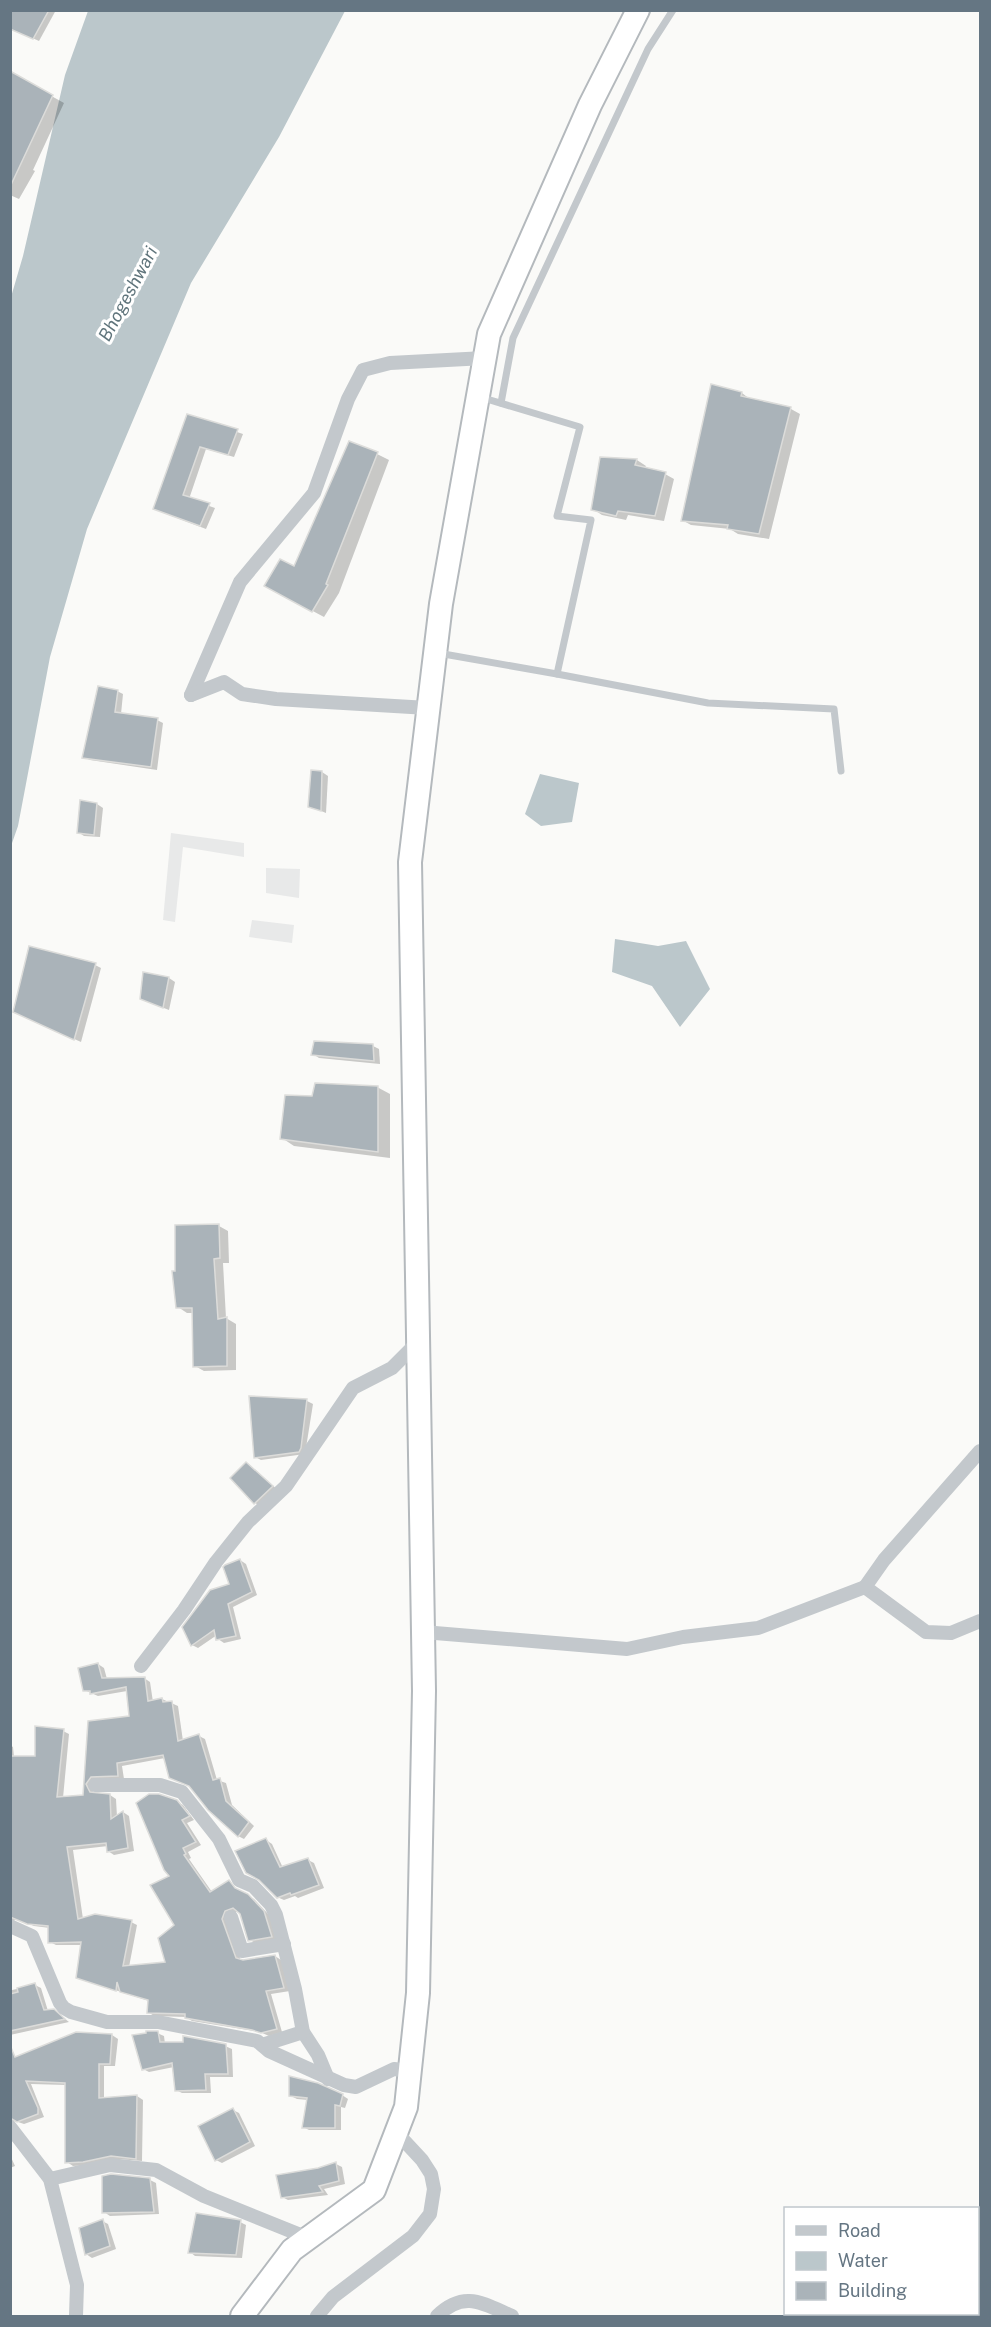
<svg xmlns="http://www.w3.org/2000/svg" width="991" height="2327" viewBox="0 0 991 2327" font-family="'Public Sans',sans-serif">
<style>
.built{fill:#e8e9e9}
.water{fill:#bbc7cb}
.shadow{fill:#0003}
.building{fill:#aab3b9;stroke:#dcdcda;stroke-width:1.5}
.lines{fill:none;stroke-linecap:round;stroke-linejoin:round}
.trunk-casing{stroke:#b4b9bd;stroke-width:26}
.service{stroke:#c3c8cc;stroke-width:7}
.minor{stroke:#c3c8cc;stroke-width:14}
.trunk{stroke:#fff;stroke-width:22}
.labels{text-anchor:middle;stroke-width:6;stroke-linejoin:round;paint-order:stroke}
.water-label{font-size:18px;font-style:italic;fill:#60757c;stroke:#fff}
</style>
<rect width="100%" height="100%" fill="#fafaf8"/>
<!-- built -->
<g class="built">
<polygon points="171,833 244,843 244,857 183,847 175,922 163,920"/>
<polygon points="266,868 300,869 299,898 266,893"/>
<polygon points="252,920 294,925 292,943 249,937"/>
</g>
<!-- water -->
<g class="water">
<polygon points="88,11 345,11 279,137 191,283 87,529 50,657 18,826 11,846 11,297 23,256 65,75"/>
<polygon points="540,774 579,783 572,822 541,826 525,814"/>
<polygon points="615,939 658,946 686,941 710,989 680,1027 652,986 612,972"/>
</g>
<!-- shadow -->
<g class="shadow">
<polygon points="10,10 56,10 39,41 10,28"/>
<polygon points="10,73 64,103 33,170 35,171 19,199 10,195"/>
<polygon points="742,393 751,400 791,409 800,414 769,539 738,534 730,529 691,525 682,520"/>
<polygon points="188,416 243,434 234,457 206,449 189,499 215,508 206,529 161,512"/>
<polygon points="377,454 389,460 339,593 324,617 277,592"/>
<polygon points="601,459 637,460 646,466 644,469 665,474 674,479 664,521 628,515 626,520 602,515 593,509"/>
<polygon points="117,691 123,694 121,714 157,720 163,723 157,770 90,760 84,757"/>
<polygon points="322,772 328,776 326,813 309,806"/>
<polygon points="97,804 103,808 100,837 84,836 78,832"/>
<polygon points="95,965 101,968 81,1042 21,1015"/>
<polygon points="145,973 169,978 175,982 169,1010 141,999"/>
<polygon points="373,1046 379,1049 380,1064 319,1058 313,1054"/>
<polygon points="377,1087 390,1094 390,1158 294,1146 282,1138 313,1098"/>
<polygon points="219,1226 228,1231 229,1263 223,1263 226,1318 236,1324 236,1370 204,1371 195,1366 193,1313 187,1313 178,1307 176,1227"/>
<polygon points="307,1401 313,1404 305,1454 261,1460 255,1457"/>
<polygon points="247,1464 278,1490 261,1506 255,1503"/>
<polygon points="240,1560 246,1564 257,1595 233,1607 241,1639 224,1643 218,1639 217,1635 198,1648 192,1645 231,1584"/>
<polygon points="98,1664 104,1668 107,1679 144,1678 150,1682 153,1702 162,1699 178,1706 183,1741 199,1736 205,1739 217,1780 226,1783 232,1805 254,1826 244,1839 238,1836 191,1787 170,1777 165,1758 122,1766 124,1779 91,1788 94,1794 110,1795 116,1799 117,1817 123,1812 129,1816 134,1851 114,1855 108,1851 108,1846 73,1850 83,1919 131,1922 137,1925 129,1967 167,1964 176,1926 171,1877 176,1801 183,1805 194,1820 187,1823 201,1845 188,1852 191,1858 189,1859 212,1892 229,1882 240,1892 254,1899 270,1916 277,1940 256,1943 249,1940 239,1911 230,1914 228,1924 241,1961 275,1956 281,1960 290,1991 271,1994 282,2032 269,2036 260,2032 192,2021 186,2017 154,2016 148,2012 149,2001 78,1978 83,1945 56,1945 50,1942 50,1928 34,1926 17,1919 10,1923 10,1745 13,1747 14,1757 36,1757 63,1731 69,1734 63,1798 85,1797 90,1722 130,1718 127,1691 98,1696 84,1690"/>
<polygon points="266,1840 272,1844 283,1868 308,1860 314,1863 324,1888 298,1898 295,1896 284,1900 277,1897"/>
<polygon points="35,1985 41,1988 48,2011 60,2015 69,2022 10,2035 10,1987 12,1990"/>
<polygon points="76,2033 112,2035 118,2039 115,2066 104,2066 104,2099 137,2096 143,2100 142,2161 118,2159 90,2165 73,2166 67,2162 67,2085 31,2084 44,2117 24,2124 15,2121 10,2124 10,2060"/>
<polygon points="157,2033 164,2036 165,2044 225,2046 232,2049 233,2077 210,2077 211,2093 182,2093 176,2090 174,2067 149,2072 143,2069"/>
<polygon points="342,2095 348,2099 345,2108 341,2107 341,2130 309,2130 303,2127 308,2100 297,2099 291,2096"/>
<polygon points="233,2110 239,2113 255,2146 222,2163 216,2160"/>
<polygon points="10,2155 15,2166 10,2168"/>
<polygon points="336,2164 342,2167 345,2184 324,2189 328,2195 288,2200 282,2197"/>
<polygon points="150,2180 156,2183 159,2214 110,2216 104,2212"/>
<polygon points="102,2221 108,2224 116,2249 92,2258 86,2254"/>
<polygon points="240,2222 246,2225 242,2258 195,2256 190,2252"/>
</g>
<!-- building -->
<g class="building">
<polygon points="10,10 49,10 33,39 10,29"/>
<polygon points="10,71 53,95 10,187"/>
<polygon points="711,384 742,392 741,396 791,407 759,534 727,529 728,525 681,521"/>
<polygon points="187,414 238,429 228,455 200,447 183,495 210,503 200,526 153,509"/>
<polygon points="349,441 378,452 326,584 328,585 312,612 264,586 280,559 294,566"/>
<polygon points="600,457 637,459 635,465 666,472 655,516 618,511 616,516 591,510"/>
<polygon points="98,686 118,690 115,712 158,718 151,767 82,758"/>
<polygon points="311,770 322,771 321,811 308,807"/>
<polygon points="80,800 97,803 94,835 77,833"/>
<polygon points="29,946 96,963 74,1040 13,1012"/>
<polygon points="143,972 169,977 163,1008 140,999"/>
<polygon points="314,1041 373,1044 374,1061 311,1055"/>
<polygon points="315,1083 378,1086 378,1152 280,1139 285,1095 312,1096"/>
<polygon points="219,1224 220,1258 214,1259 218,1319 227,1317 227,1366 193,1367 192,1308 176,1308 172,1271 175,1271 175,1225"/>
<polygon points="249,1396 307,1399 301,1448 299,1452 254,1458"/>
<polygon points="246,1462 273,1486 254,1504 230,1478"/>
<polygon points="240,1559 252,1592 228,1604 236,1636 216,1640 214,1630 191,1646 182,1627 210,1590 229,1584 223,1567 225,1565"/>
<polygon points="98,1663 102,1678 145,1677 148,1701 162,1698 163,1702 172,1701 178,1741 199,1734 213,1780 220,1778 226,1801 249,1822 238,1837 208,1810 189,1786 169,1778 163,1755 117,1763 118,1776 91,1777 86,1784 90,1792 110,1794 111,1819 123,1811 128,1848 107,1852 106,1843 67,1847 78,1919 95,1914 132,1920 123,1966 165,1962 158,1938 174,1925 150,1885 169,1876 164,1870 136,1803 149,1794 159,1794 177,1800 190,1816 182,1820 196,1842 183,1848 186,1854 184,1855 210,1892 229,1880 235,1888 248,1894 264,1911 272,1937 248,1941 240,1914 233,1908 225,1911 222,1919 236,1958 243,1960 275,1955 284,1988 266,1991 277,2029 261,2033 252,2030 185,2018 185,2014 147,2013 148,2000 120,1992 117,1982 116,1991 76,1978 81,1942 48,1943 48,1926 27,1924 10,1917 10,1756 35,1756 35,1726 64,1729 57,1797 83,1795 88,1721 129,1716 126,1687 90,1694 90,1691 83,1691 78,1668"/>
<polygon points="266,1838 280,1867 308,1858 319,1885 291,1895 290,1893 277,1898 259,1880 246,1873 235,1851"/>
<polygon points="35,1983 44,2010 54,2009 65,2019 10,2031 10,1994 18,1992 17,1988"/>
<polygon points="146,2031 158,2031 160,2042 183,2042 183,2036 226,2044 228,2074 205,2074 206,2090 175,2091 172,2063 142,2070 132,2035 146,2033"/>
<polygon points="76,2032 112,2034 110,2064 99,2064 99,2098 137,2095 136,2159 111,2156 83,2162 65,2163 65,2083 26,2081 38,2108 38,2114 17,2122 10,2118 10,2045 15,2057"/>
<polygon points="289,2076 318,2083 343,2094 340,2106 335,2105 335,2128 302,2128 307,2098 289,2096"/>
<polygon points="233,2108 250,2142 215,2161 198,2126"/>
<polygon points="336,2162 339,2181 319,2186 323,2192 281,2198 276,2175 318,2168"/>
<polygon points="111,2174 150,2178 154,2212 102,2213 102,2176"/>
<polygon points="196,2213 241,2220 236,2255 188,2253"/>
<polygon points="103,2219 110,2246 85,2255 79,2228"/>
</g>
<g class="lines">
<defs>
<polyline id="trunk" points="242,2316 292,2250 374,2190 406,2107 418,1993 424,1691 410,862 441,604 489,334 590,105 638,10"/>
</defs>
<!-- trunk casing -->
<use href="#trunk" class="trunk-casing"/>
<!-- service -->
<g class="service">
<polyline points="480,397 580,427 557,516 591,520 557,674 708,703 834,709 841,771"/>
<polyline points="501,403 513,338 648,49 673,10"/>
<polyline points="438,653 557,674"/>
</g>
<!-- minor -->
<g class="minor">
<polyline points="191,695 240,582 314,493 348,399 363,370 390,363 485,358"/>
<polyline points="191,695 224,682 242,694 276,699 428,708"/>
<polyline points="980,1451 884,1560 865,1587 926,1632 951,1633 980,1621"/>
<polyline points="423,1632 627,1649 683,1637 758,1628 865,1587"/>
<polyline points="141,1666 184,1610 216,1562 248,1522 286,1486 353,1388 392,1368 418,1342"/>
<polyline points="95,1785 160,1785 182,1792 219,1839 239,1880 253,1886 271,1905 276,1915 295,1989 303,2032 318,2055 328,2079"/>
<polyline points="231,1917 242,1951 284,1944"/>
<polyline points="10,1926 32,1936 60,2003 64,2008 71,2012 107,2022 158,2022 257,2041 269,2051 344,2085 356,2087 394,2069 410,2071"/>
<polyline points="262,2045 303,2032"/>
<polyline points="10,2127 50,2179 77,2285 76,2316"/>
<polyline points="50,2179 110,2165 156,2170 204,2196 308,2238"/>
<polyline points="317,2316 333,2297 413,2236 430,2214 434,2189 431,2174 422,2160 396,2132"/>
<path d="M437,2316C464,2290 482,2303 512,2316"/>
</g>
<!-- trunk -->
<use href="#trunk" class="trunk"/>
</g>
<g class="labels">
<!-- water labels -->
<g class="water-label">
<text transform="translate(128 294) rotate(-62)" y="6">Bhogeshwari</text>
</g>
</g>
<!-- border -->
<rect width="991" height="2327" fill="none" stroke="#657683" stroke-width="24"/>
<!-- legend -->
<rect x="784" y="2207" width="195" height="108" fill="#ffffff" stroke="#c1c8cd" stroke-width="1.5"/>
<rect x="796" y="2226" width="30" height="9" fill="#c3c8cc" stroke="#c1c8cd" stroke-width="1.5"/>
<text x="838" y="2237" font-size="18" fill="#657683">Road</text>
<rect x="796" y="2252" width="30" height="18" fill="#bbc7cb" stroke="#c1c8cd" stroke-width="1.5"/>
<text x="838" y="2267" font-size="18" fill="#657683">Water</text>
<rect x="796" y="2282" width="30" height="18" fill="#aab3b9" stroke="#c1c8cd" stroke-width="1.5"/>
<text x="838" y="2297" font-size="18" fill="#657683">Building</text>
</svg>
